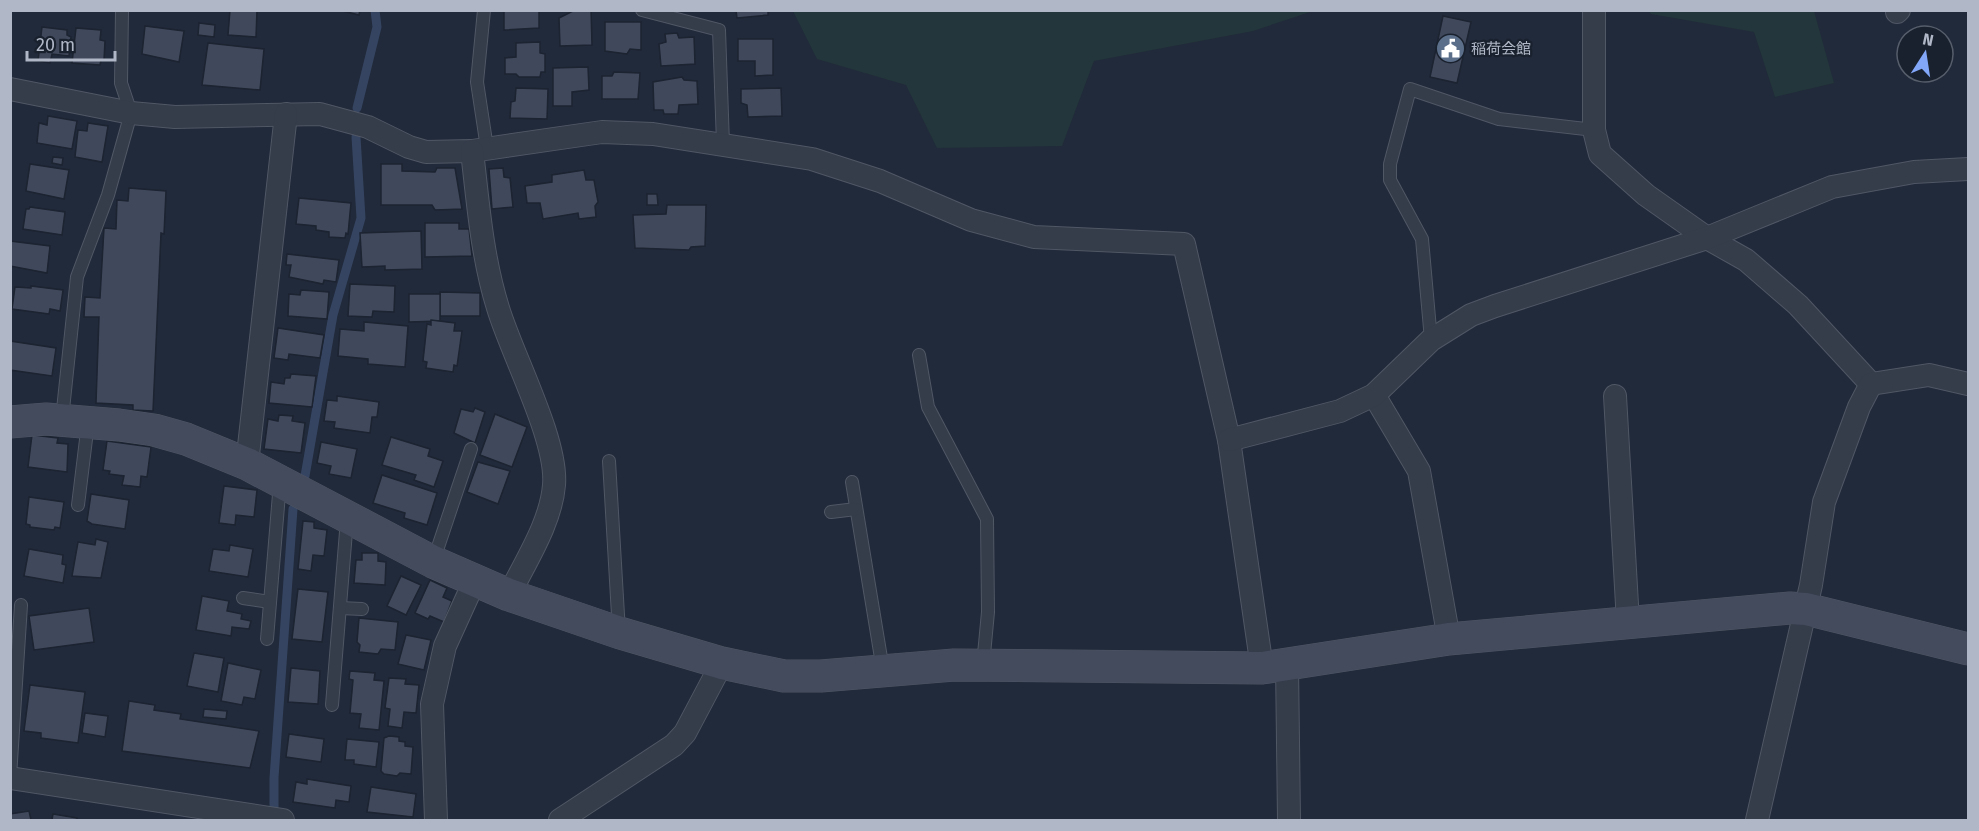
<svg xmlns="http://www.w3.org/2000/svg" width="1979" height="831" viewBox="0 0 1979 831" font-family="'Fira Sans','Noto Sans JP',sans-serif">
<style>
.green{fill:#23363b}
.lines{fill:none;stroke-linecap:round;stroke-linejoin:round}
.stream{stroke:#354461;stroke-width:9}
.building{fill:#40495c;stroke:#1c2331;stroke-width:1.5}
.lane-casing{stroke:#505765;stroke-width:14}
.street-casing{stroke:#505765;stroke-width:24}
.secondary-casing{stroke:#505765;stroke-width:33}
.lane{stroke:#353c4a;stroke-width:12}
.street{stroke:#353c4a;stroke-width:22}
.secondary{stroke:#434b5d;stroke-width:32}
.labels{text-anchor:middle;stroke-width:4.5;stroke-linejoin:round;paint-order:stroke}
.poi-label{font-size:15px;fill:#b0b7c6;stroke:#1a212e;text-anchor:start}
</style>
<rect width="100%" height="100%" fill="#212a3a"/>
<!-- green -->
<g class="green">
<polygon points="793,11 1313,11 1253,31 1094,61 1062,146 937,148 906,85 817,59"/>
<polygon points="1649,11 1814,11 1834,83 1775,97 1754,32 1651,14"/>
</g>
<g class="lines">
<!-- stream -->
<g class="stream">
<polyline points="357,108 377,27 375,10"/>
<polyline points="305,476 333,315 361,218 356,137"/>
<polyline points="274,807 274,778 293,509"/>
</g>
</g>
<!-- building -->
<g class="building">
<polygon points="230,10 257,10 256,37 228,35"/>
<polygon points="339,10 360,10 359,15"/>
<polygon points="504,10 539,10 539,28 504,30"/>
<polygon points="575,10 591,10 592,45 560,46 559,18"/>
<polygon points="736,10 768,10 768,15 737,18"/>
<polygon points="1443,16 1471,22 1457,83 1430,77"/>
<polygon points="605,22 641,22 641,50 630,49 627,54 605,51"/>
<polygon points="199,23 215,25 214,37 198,35"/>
<polygon points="145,26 184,31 179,62 142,54"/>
<polygon points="42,27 67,30 67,35 71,37 69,56 52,54 50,63 38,61"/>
<polygon points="76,28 101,30 100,40 105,41 104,60 101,60 100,65 72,63"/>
<polygon points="677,33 679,38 694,37 695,64 661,66 659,44 666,42 665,34"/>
<polygon points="738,39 773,39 773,75 755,76 755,61 738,61"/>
<polygon points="540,42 540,53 545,54 545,72 541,72 540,77 519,77 516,74 505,74 505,58 516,57 516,43"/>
<polygon points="208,43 264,49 260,90 202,85"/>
<polygon points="588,67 589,90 572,92 572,106 553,106 553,68"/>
<polygon points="614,72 640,73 638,99 602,99 602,76 612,76"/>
<polygon points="682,77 684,80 697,81 698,104 679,105 678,114 664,114 663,110 654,110 653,82"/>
<polygon points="516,88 548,89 547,119 510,118 511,102 515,101"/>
<polygon points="781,88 782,116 748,117 747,105 741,103 741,89"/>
<polygon points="48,116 77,121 72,149 37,143 39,123 47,125"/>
<polygon points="88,123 108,126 102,162 75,157 78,130 87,131"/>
<polygon points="53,157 63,158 62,165 52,163"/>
<polygon points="30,164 69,170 64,199 26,191"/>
<polygon points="381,164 402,164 402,171 435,172 437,168 455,168 462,209 435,210 432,205 381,205"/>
<polygon points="503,168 504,177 510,178 513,207 492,209 489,169"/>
<polygon points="584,170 586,180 594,180 598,202 595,206 596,217 579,219 578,213 543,219 540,203 527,203 525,186 552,182 552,175"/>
<polygon points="129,188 166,191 164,234 161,233 153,411 133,410 133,405 96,403 99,317 84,317 85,297 100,298 104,228 116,229 117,200 128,201"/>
<polygon points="647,194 657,194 658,205 647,205"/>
<polygon points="299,198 351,203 348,234 346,233 345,238 329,237 329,232 316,230 316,226 296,224"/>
<polygon points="667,205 706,205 705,246 691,247 689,250 635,248 633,215 666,214"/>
<polygon points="30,207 65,212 62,235 23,229 26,209 29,209"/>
<polygon points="425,223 459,223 459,229 469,229 472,256 425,257"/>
<polygon points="421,231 422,269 385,270 385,266 362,267 360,233"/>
<polygon points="10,241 50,246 47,273 10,266"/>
<polygon points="287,254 339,260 336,282 324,280 323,284 289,277 291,265 286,265"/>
<polygon points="350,284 395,286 394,312 373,311 372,317 348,316"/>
<polygon points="31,286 63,290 60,311 50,309 49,314 12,309 15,287 31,288"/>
<polygon points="301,290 329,292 327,319 288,316 289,294 300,295"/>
<polygon points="440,292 480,293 480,316 440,316"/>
<polygon points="409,294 440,294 440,321 409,322"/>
<polygon points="431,320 455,323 454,331 462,331 457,366 454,365 453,372 426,368 427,362 423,361 427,324 431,325"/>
<polygon points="364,322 408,326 405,367 368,364 368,359 338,356 340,329 364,331"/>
<polygon points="278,328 324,335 320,358 289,354 288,360 274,358"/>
<polygon points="10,341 56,348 52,376 10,370"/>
<polygon points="291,374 316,376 312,407 269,403 271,382 284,384 285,378 290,378"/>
<polygon points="337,396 379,402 377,417 372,417 370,433 334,428 335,422 324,421 327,400 337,401"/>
<polygon points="475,408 485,412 475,443 454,433 461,409 473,412"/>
<polygon points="495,414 527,427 512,467 480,455"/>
<polygon points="279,415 293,416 292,421 305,423 301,453 264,449 268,419 278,421"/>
<polygon points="32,435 58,438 57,443 68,444 67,472 28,467"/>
<polygon points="391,437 430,449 428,456 443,461 434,487 414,480 416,475 382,465"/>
<polygon points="107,441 151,447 147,477 141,476 140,487 122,485 124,476 109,474 110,471 103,470"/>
<polygon points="321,442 357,449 351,478 329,474 331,466 317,463"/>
<polygon points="478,462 510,471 498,504 467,492"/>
<polygon points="382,475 437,493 427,525 404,518 405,513 373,503"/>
<polygon points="224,486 257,490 254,517 236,515 235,525 219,523"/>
<polygon points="91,494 129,500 125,529 92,524 87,521"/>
<polygon points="29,497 64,502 60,528 55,527 54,530 30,527 30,525 26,524"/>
<polygon points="303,521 314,522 314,528 327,530 324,556 313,555 311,571 298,569"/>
<polygon points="96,539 108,542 101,578 72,576 78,542 95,545"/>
<polygon points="230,545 253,549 248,577 209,571 213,549 229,551"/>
<polygon points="29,549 63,555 62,564 66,565 63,583 24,576"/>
<polygon points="362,553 378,553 378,561 386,562 385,585 354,583 356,560 362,560"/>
<polygon points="401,576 421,585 406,615 387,606"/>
<polygon points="430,580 447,588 443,597 452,601 444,622 430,616 428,619 415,613"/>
<polygon points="298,589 328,592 322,642 292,639"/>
<polygon points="202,596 229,601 227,611 242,614 241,619 251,621 249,629 232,627 231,636 196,630"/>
<polygon points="89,608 94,642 34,650 29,616"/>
<polygon points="359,618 398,622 395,650 381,649 378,654 359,652 360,645 357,642"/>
<polygon points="406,635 431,640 424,670 398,664"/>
<polygon points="194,653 224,658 218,692 187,686"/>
<polygon points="228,663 261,670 255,699 244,697 242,705 221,701"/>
<polygon points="291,668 320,671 318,704 288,702"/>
<polygon points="350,671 375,673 374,680 384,681 379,730 359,728 361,714 350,713 353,680 349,679"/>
<polygon points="389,678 406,679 405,684 419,685 416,713 404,712 402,728 388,726 390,709 385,708"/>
<polygon points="30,685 85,692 78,743 41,738 41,733 24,731"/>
<polygon points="129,701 155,705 154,710 181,714 180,719 259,731 250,768 122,751"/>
<polygon points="204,709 227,711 226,719 203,717"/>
<polygon points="85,713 108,716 105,737 82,733"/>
<polygon points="289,734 324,739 321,762 286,757"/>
<polygon points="389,736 399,737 399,741 405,742 405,746 413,747 411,774 400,773 397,776 384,774 381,771 384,738"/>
<polygon points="347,739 379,742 376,767 354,764 354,760 345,760"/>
<polygon points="307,779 351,786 349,802 336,800 335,808 293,802 296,782 307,784"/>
<polygon points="371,787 416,794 413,817 367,812"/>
<polygon points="29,811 31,820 10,820 10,814"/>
<polygon points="53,814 77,818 77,820 52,820"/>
</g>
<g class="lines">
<defs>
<g id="lane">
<polyline points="484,10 477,82 487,148"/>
<polyline points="642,10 719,30 723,144"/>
<polyline points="1431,340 1422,239 1390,180 1390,164 1410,89 1499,119 1594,130"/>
<polyline points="919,355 928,407 987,519 988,612 983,665"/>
<polyline points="62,419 77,277 108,195 131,113 121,83 122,10"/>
<polyline points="609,461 619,632"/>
<polyline points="852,482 883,670"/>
<polyline points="78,505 88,423"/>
<polyline points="831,512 856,509"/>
<polyline points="433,562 471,449"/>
<polyline points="243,598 270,602"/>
<polyline points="340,608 362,609"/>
<polyline points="267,639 280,482"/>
<polyline points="332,705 347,519"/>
<polyline points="10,777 21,605"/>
</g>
<g id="street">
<polyline points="1594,10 1594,130 1600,154 1646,195 1707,238 1746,260 1798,305 1871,384"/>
<polyline points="1897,12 1899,10"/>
<polyline points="10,89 131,113 175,117 320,114 368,127 409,147 426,152 472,151 602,132 653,134 812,159 880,181 971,220 1034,237 1184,244 1229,440 1262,668"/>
<path d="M472,151C478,203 482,257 498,308C512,355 558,440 554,485C551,523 525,562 509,595"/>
<polyline points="1374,395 1419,471 1449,639"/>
<polyline points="1615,396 1628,622"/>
<polyline points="1229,440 1340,411 1374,395 1431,340 1471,315 1495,306 1707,238 1832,187 1914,172 1968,169"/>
<polyline points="247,464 286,114"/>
<polyline points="1287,664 1289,820"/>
<polyline points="10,778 283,820"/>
<polyline points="436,820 432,704 445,646 475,580"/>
<polyline points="560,820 674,745 685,733 722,663"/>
<polyline points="1757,820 1811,585 1824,502 1859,407 1871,384 1929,375 1968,384"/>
</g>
<polyline id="secondary" points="10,422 46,419 119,425 154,430 186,439 247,464 433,562 509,595 620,633 722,663 784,676 821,676 954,665 1262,668 1449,639 1790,608 1806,609 1968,649"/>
</defs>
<!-- lane casing -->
<use href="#lane" class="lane-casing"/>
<!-- street casing -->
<use href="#street" class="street-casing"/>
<!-- secondary casing -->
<use href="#secondary" class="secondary-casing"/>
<!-- lane -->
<use href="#lane" class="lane"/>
<!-- street -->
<use href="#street" class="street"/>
<!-- secondary -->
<use href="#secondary" class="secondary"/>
</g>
<!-- icons -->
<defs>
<symbol id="civic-disc" viewBox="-11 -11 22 22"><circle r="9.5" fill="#5c6f8a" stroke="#1a212e"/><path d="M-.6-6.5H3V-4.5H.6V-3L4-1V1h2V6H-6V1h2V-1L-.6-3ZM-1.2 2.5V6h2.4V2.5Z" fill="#fff"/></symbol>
</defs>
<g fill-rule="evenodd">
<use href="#civic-disc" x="1434" y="32" width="33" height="33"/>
</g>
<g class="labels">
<!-- poi labels -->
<g class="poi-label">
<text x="1471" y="54">稲荷会館</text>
</g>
</g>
<!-- border -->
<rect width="1979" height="831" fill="none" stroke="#b0b7c6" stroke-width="24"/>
<!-- north arrow -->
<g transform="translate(1925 54) rotate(12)"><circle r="28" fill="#1a212e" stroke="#565d6b" stroke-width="1.5"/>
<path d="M0-4.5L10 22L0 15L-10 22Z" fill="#82a7f9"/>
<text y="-9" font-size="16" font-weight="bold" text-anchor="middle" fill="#b0b7c6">N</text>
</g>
<!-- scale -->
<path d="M27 51v9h88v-9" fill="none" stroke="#b0b7c6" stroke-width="3"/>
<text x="36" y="51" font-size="18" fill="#b0b7c6" stroke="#1a212e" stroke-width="4.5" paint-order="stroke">20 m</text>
</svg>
